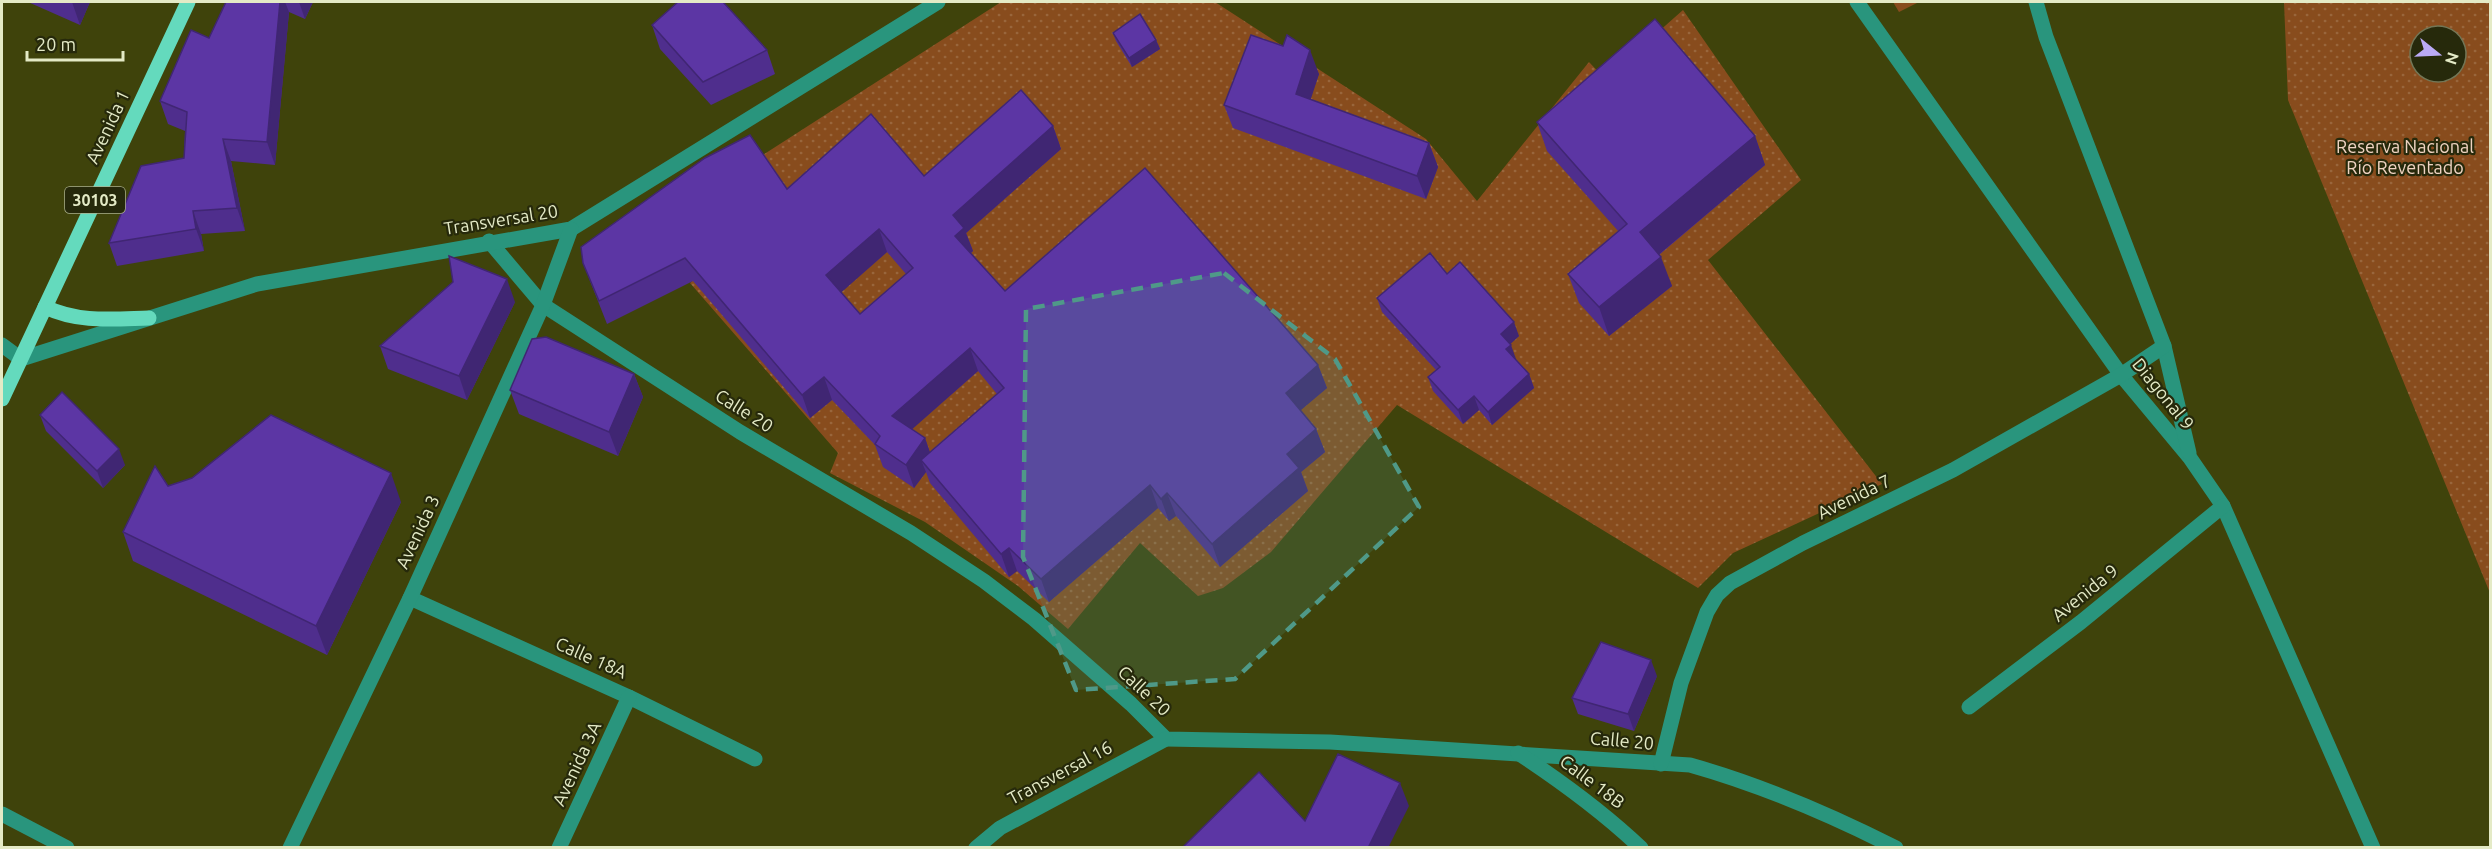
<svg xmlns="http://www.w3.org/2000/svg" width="2492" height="849" viewBox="0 0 2492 849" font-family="Ubuntu,sans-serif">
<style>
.grass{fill:#884c1d}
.park{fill:url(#park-dots);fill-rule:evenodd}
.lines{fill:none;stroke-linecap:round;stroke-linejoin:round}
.minor{stroke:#29957d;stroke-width:15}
.major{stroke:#64dabd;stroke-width:15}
.wall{fill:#4f2e8d;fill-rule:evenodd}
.shaded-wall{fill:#402673}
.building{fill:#5c36a4;stroke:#402673;stroke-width:1.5;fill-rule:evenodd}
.marked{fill:#4f9988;fill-opacity:0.2;stroke:#4f9988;stroke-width:4.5;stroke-dasharray:12 8;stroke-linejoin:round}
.labels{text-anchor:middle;stroke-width:4.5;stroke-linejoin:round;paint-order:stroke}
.shield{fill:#26290b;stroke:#abb08e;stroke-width:1.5}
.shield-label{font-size:16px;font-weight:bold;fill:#e4eac6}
.street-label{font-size:18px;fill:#e4eac6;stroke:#26290b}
.park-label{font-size:18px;fill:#efd3c1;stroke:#26290b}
</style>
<defs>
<pattern id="park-dots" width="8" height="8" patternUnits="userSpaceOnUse" patternTransform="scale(1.5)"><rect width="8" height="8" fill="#884c1d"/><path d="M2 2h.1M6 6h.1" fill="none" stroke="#99663c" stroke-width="1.8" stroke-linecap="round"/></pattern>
</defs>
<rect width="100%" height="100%" fill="#3f430b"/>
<!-- grass -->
<polygon class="grass" points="1893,2 1919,2 1899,12"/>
<!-- park -->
<g class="park">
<polygon points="1001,2 1215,2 1426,139 1477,201 1589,62 1605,79 1683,10 1801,180 1708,260 1882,484 1733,553 1698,588 1397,405 1271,552 1223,588 1198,596 1140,543 1068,629 1018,586 925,522 830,473 838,453 690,283 788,201 758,158"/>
<path d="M2284,2H2490V593L2288,100ZM2420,36H2456V72H2420Z"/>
</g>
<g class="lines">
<!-- minor -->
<g class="minor">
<polyline points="1857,2 2121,375 2190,458 2223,506 2373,848"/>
<polyline points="2036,2 2046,37 2164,346 2189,453"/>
<path d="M489,241L543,305L740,432L911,533L984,581L1034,619L1131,704L1166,739L1330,742L1690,765C1761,785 1829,814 1896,848"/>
<polyline points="2,345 21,359 257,284 571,229 938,2"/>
<polyline points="410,598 629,697 755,759"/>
<polyline points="1969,707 2081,622 2223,506"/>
<path d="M1518,753C1562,782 1603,812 1641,848"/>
<polyline points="1661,764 1681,683 1707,612 1717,595 1730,583 1803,543 1953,470 2121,375 2164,346"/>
<polyline points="2,814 67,848"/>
<polyline points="290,848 410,598 543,305 571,229"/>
<polyline points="559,848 629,697"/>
<polyline points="976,848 1000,828 1166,739"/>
</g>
<!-- major -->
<g class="major">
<path d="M45,307C79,323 112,319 149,318"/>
<polyline points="2,399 188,2"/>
</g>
</g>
<!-- wall -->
<g class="wall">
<polygon points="28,2 90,2 80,25"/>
<polygon points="226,2 313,2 305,19 289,12 275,165 231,161 245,231 201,234 204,251 117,266 109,243 184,158 185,131 168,124 160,101 209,38"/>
<polygon points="652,25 767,50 775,74 711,105 660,49"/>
<polygon points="1113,33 1156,40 1160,49 1132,67 1116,41"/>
<polygon points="1283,46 1319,74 1310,99 1429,143 1438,167 1426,199 1233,128 1224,105"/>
<polygon points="1537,122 1755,136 1765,165 1659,255 1672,286 1609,336 1579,303 1568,274 1619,232 1547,151"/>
<path d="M1053,126L1061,149L966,233L973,251L971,253L1005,291L1318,365L1327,388L1300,410L1316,429L1325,452L1301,472L1308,491L1220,567L1176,516L1169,521L1158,508L1049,602L1017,571L1009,577L930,483L926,472L914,488L883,467L875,445L832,400L810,418L693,281L607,324L583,263L787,189L924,176ZM887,252L906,274L860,314L841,292ZM978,371L997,394L930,453L925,438L912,429Z"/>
<polygon points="1447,274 1519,336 1510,344 1515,359 1529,374 1534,388 1492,425 1479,410 1463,424 1433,391 1428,377 1436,370 1382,312 1377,298"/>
<polygon points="515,302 467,400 388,369 380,346"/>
<polygon points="634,374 643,397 618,456 519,414 510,390"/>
<polygon points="40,415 125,465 103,488 46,431"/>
<polygon points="192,478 401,502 327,655 133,561 123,532 168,486"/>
<polygon points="1657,676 1634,731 1578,714 1572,698"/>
</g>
<!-- shaded-wall -->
<g class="shaded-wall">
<polygon points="72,2 90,2 80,25"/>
<polygon points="280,2 285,2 289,12 275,165 267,142"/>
<polygon points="299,2 313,2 305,19"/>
<polygon points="1156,40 1160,49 1132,67 1129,58"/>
<polygon points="1310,50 1319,74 1305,117 1296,94"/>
<polygon points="1053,126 1061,149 966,233 973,251 964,259 955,236 953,215"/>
<polygon points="1755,136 1765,165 1651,261 1640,232"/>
<polygon points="223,139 231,161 245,231 237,208"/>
<polygon points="1429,143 1438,167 1426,199 1417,176"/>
<polygon points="193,211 201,234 204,251 196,229"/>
<polygon points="879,229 887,252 835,298 826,275"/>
<polygon points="1661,257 1672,286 1609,336 1599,307"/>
<polygon points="507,279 515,302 467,400 459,376"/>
<polygon points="1514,322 1519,336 1506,348 1501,334"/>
<polygon points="1511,345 1516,359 1511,363 1506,349"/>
<polygon points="970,348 978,371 901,439 892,416"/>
<polygon points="1318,365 1327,388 1294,416 1286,393"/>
<polygon points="634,374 643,397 618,456 609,432"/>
<polygon points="1529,374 1534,388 1492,425 1488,412"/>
<polygon points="824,377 832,400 810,418 802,395"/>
<polygon points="1474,396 1479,410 1463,424 1458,410"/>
<polygon points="1316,429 1325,452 1301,472 1308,491 1220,567 1212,544 1287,454"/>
<polygon points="925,438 933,461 921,460 926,472 914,488 906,465"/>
<polygon points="119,449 125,465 103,488 97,471"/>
<polygon points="391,473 401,502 327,655 316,626"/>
<polygon points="1150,485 1158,508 1049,602 1041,579"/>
<polygon points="1167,493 1176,516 1169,521 1161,499"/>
<polygon points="1009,548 1017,571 1009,577 1001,554"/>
<polygon points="1651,660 1657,676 1634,731 1628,714"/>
<polygon points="1400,783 1409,806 1388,848 1368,848"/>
</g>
<!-- building -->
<g class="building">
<polygon points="226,2 280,2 267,142 223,139 237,208 193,211 196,229 109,243 141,166 184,158 187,112 160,101 191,30 209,38"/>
<polygon points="678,2 723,2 767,50 703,82 652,25"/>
<polygon points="1140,14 1156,40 1129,58 1113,33"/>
<polygon points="1655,19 1755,136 1640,232 1661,257 1599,307 1568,274 1627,224 1537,122"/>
<polygon points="1251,35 1283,46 1287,35 1310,50 1296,94 1429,143 1417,176 1224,105"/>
<path d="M1021,90L1053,126L953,215L964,228L955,236L1005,291L1145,168L1318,365L1286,393L1316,429L1287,454L1299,468L1212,544L1167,493L1161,499L1150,485L1041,579L1009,548L1001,554L921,460L1004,388L970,348L892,416L925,438L906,465L875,444L880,436L824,377L802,395L685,258L599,301L583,263L581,247L705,158L750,135L787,189L871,114L924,176ZM879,229L913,268L860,314L826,275Z"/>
<polygon points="1430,253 1447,274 1460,262 1514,322 1501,334 1511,345 1506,349 1529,374 1488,412 1474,396 1458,410 1428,377 1440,367 1377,298"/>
<polygon points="449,256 507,279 459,376 380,346 453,282"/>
<polygon points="546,337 634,374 609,432 510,390 532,339"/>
<polygon points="62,392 119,449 97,471 40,415"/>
<polygon points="271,415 391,473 316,626 123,532 155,466 168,486 192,478"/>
<polygon points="1601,642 1651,660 1628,714 1572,698"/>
<polygon points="1338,754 1400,783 1368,848 1186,848 1184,846 1259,772 1305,821"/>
</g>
<!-- marked area -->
<path class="marked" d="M1224,273L1335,359L1419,507L1235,679L1076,690L1023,557L1026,309Z"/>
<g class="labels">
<!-- shield labels -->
<rect class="shield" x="65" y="187" width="60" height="26" rx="4.5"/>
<g class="shield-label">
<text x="95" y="206">30103</text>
</g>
<!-- street labels -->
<g class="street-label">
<text transform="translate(108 127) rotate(-65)" y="6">Avenida 1</text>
<text transform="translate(501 220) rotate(-9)" y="6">Transversal 20</text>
<text transform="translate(2163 394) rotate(51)" y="6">Diagonal 9</text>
<text transform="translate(744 411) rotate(32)" y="6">Calle 20</text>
<text transform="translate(1854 497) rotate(-26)" y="6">Avenida 7</text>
<text transform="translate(418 532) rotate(-65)" y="6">Avenida 3</text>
<text transform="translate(2085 593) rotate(-39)" y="6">Avenida 9</text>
<text transform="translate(591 658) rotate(24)" y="6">Calle 18A</text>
<text transform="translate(1144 691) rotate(43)" y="6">Calle 20</text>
<text transform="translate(1622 741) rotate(5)" y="6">Calle 20</text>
<text transform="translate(577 764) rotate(-65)" y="6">Avenida 3A</text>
<text transform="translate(1060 773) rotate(-28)" y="6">Transversal 16</text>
<text transform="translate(1592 782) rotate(37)" y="6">Calle 18B</text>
</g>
<!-- park labels -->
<g class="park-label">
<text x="2405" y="153">Reserva Nacional<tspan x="2405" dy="21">Río Reventado</tspan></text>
</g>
</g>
<!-- border -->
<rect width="2492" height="849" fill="none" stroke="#e4eac6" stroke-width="6"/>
<!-- north arrow -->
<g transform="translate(2438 54) rotate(108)"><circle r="28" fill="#26290b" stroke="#727656" stroke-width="1.5"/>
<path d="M0-4.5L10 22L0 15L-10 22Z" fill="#bbaaf6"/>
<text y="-9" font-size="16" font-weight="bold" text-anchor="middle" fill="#e4eac6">N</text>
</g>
<!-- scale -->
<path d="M27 51v9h96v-9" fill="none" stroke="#e4eac6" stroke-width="3"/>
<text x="36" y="51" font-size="18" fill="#e4eac6" stroke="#26290b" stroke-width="4.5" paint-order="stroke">20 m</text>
</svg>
